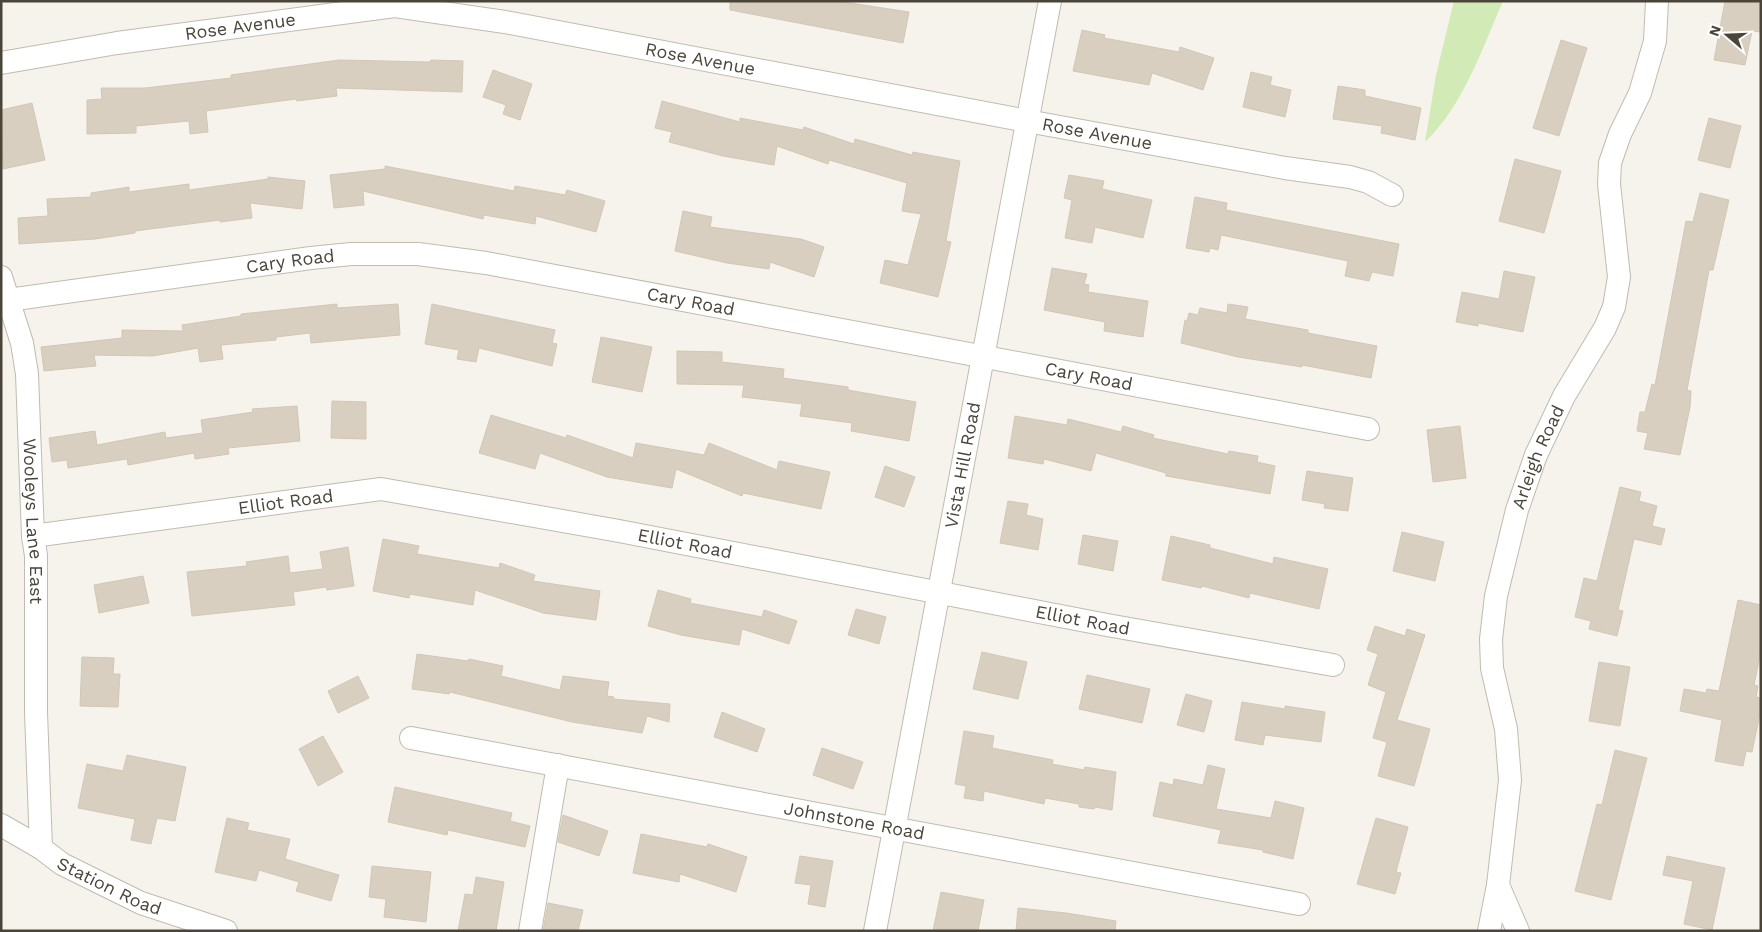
<svg xmlns="http://www.w3.org/2000/svg" width="1762" height="932" viewBox="0 0 1762 932" font-family="'Work Sans',sans-serif">
<style>
.green{fill:#d2eab5}
.building{fill:#d8cfc1;stroke:#d3c7b4}
.lines{fill:none;stroke-linecap:round;stroke-linejoin:round}
.minor-casing{stroke:#c2bbae;stroke-width:24}
.minor{stroke:#fff;stroke-width:22}
.labels{text-anchor:middle;stroke-width:4.5;stroke-linejoin:round;paint-order:stroke}
.street-label{font-size:18px;fill:#4b4439;stroke:#fff}
</style>
<rect width="100%" height="100%" fill="#f6f3ec"/>
<!-- green -->
<path class="green" d="M1454,1H1503C1482,49 1463,106 1425,142L1436,75Z"/>
<!-- building -->
<g class="building">
<polygon points="730,1 837,1 909,12 903,43 730,10"/>
<polygon points="1725,1 1761,1 1761,32 1752,31 1745,65 1714,60"/>
<polygon points="1082,30 1105,35 1104,38 1179,52 1180,47 1214,58 1203,90 1152,73 1149,85 1073,71"/>
<polygon points="1561,40 1587,48 1559,136 1533,128"/>
<polygon points="339,60 430,62 431,60 463,61 462,92 336,88 337,96 297,101 296,99 206,111 208,132 190,134 189,121 136,126 136,133 87,134 87,100 102,99 101,88 145,88 231,78 231,75"/>
<polygon points="493,70 532,84 520,120 503,114 506,105 483,97"/>
<polygon points="1251,72 1272,77 1270,85 1291,90 1285,117 1243,107"/>
<polygon points="1338,86 1365,90 1365,96 1421,108 1415,140 1381,133 1382,126 1333,119"/>
<polygon points="662,101 740,122 740,118 803,130 804,127 854,144 855,139 912,155 913,152 960,161 946,241 951,242 938,297 880,283 885,260 908,265 921,214 902,211 907,183 829,160 828,164 777,146 774,165 723,156 669,142 672,132 655,128"/>
<polygon points="32,103 45,160 3,169 1,110"/>
<polygon points="1709,118 1741,126 1730,168 1698,160"/>
<polygon points="1515,159 1561,171 1544,233 1499,221"/>
<polygon points="385,166 514,191 515,186 565,195 567,190 605,201 596,232 536,216 535,224 484,215 483,219 363,191 364,205 334,208 330,175 385,169"/>
<polygon points="1069,175 1104,181 1102,189 1152,200 1143,238 1095,227 1092,243 1065,238 1072,200 1064,198"/>
<polygon points="268,177 305,181 302,209 250,203 252,218 220,222 220,220 135,231 135,233 95,239 19,244 18,218 48,216 47,199 91,197 91,193 129,187 129,192 189,184 189,190 268,179"/>
<polygon points="1700,193 1729,200 1713,270 1709,270 1687,390 1691,391 1690,407 1680,455 1644,449 1648,433 1637,431 1640,412 1645,412 1652,384 1655,385 1686,221 1693,222"/>
<polygon points="1195,197 1227,203 1226,210 1399,244 1393,276 1372,272 1369,281 1345,276 1348,261 1221,235 1218,250 1210,248 1209,252 1186,248"/>
<polygon points="683,211 712,217 710,227 801,239 824,247 814,277 770,262 769,269 727,263 675,251"/>
<polygon points="1052,268 1087,274 1084,284 1089,285 1088,292 1148,301 1143,337 1104,331 1105,322 1044,310"/>
<polygon points="1504,271 1535,277 1523,332 1478,323 1478,326 1456,322 1462,292 1499,299"/>
<polygon points="337,304 337,308 398,304 400,335 311,343 310,333 276,337 276,340 221,345 223,359 200,362 198,348 153,356 94,355 96,366 44,371 41,347 122,338 122,330 183,331 182,325 241,316 241,314"/>
<polygon points="432,304 555,330 552,343 557,344 552,366 479,348 476,362 457,359 459,350 425,344"/>
<polygon points="1228,304 1248,307 1245,319 1308,330 1308,333 1377,346 1371,378 1302,365 1302,367 1238,357 1181,343 1185,320 1187,321 1189,313 1198,315 1200,308 1227,313"/>
<polygon points="601,337 652,347 642,392 592,382"/>
<polygon points="677,351 722,352 722,362 784,369 783,378 848,387 848,390 916,402 909,441 851,431 852,423 800,416 802,404 742,397 744,385 677,384"/>
<polygon points="332,401 366,402 366,439 331,438"/>
<polygon points="297,406 300,441 228,448 229,454 195,459 194,453 128,465 127,459 68,468 67,460 52,462 49,438 95,431 97,445 165,432 166,438 203,433 201,420 253,412 252,409"/>
<polygon points="491,415 566,438 567,435 633,458 636,443 704,455 709,443 777,470 779,461 830,472 821,509 743,493 742,496 676,469 672,488 607,477 540,453 535,469 479,453"/>
<polygon points="1015,416 1067,425 1068,419 1121,432 1123,426 1154,435 1153,438 1228,454 1229,451 1258,456 1257,462 1275,466 1270,494 1166,476 1166,473 1096,453 1091,471 1044,459 1043,464 1008,458"/>
<polygon points="1460,426 1466,478 1433,482 1427,430"/>
<polygon points="885,466 915,477 904,507 875,497"/>
<polygon points="1307,471 1353,478 1348,511 1324,508 1325,504 1302,500"/>
<polygon points="1620,487 1641,492 1639,501 1657,506 1652,526 1665,529 1661,545 1634,539 1618,610 1623,611 1617,636 1589,629 1591,621 1575,617 1584,578 1597,581"/>
<polygon points="1008,501 1028,504 1026,515 1043,519 1038,550 1000,543"/>
<polygon points="1402,532 1444,542 1435,581 1393,571"/>
<polygon points="1083,535 1118,541 1113,571 1078,564"/>
<polygon points="1171,536 1210,545 1210,548 1273,564 1274,557 1328,569 1319,609 1250,593 1249,598 1202,586 1201,588 1162,580"/>
<polygon points="383,539 419,546 417,554 499,568 500,563 535,575 533,581 600,591 596,620 543,613 475,590 473,605 410,594 409,598 373,591"/>
<polygon points="348,547 354,586 327,590 326,587 293,592 295,605 192,616 187,572 247,566 246,562 288,556 290,573 323,569 320,552"/>
<polygon points="143,576 149,603 99,613 94,585"/>
<polygon points="658,590 691,599 690,603 762,617 764,610 797,621 789,644 742,629 739,645 681,635 648,626"/>
<polygon points="1738,600 1761,605 1761,651 1754,685 1758,686 1756,697 1761,698 1761,709 1752,752 1746,751 1743,766 1715,761 1722,720 1680,711 1684,689 1706,693 1707,689 1719,691"/>
<polygon points="856,609 886,617 879,644 848,635"/>
<polygon points="1375,626 1405,636 1407,629 1425,635 1397,720 1430,729 1414,786 1378,776 1387,742 1373,738 1386,692 1368,685 1378,654 1367,650"/>
<polygon points="982,652 1027,662 1018,699 973,689"/>
<polygon points="417,654 468,661 469,659 503,666 501,676 560,690 563,676 609,682 607,696 614,697 613,699 670,704 669,722 647,716 642,733 572,722 450,692 449,694 412,689"/>
<polygon points="82,657 114,658 113,674 120,674 118,707 80,706"/>
<polygon points="1599,662 1630,667 1620,726 1589,721"/>
<polygon points="1087,675 1150,689 1142,723 1079,709"/>
<polygon points="358,676 369,698 338,713 328,691"/>
<polygon points="1186,694 1212,701 1204,732 1177,725"/>
<polygon points="1242,702 1285,709 1285,706 1325,712 1321,742 1265,735 1263,745 1235,740"/>
<polygon points="722,712 765,729 757,752 714,737"/>
<polygon points="964,731 994,736 992,748 1053,760 1052,764 1084,770 1085,767 1116,772 1112,810 1095,807 1094,809 1079,807 1079,804 1045,798 1044,804 984,791 983,801 964,798 966,786 955,784"/>
<polygon points="323,736 343,772 318,786 299,749"/>
<polygon points="822,748 863,762 853,789 813,775"/>
<polygon points="1615,750 1647,758 1611,900 1575,891 1597,804 1602,805"/>
<polygon points="127,755 186,767 175,821 157,818 151,844 131,840 135,819 78,808 87,764 123,771"/>
<polygon points="1208,765 1225,769 1216,809 1271,818 1275,801 1304,808 1293,859 1263,852 1263,850 1218,843 1221,830 1153,816 1160,782 1173,785 1174,779 1203,785"/>
<polygon points="395,787 512,813 510,821 530,826 525,847 448,830 447,835 388,822"/>
<polygon points="563,815 608,831 599,856 558,842"/>
<polygon points="227,818 249,823 247,830 290,839 285,859 339,875 331,901 296,891 299,882 259,870 256,881 215,872"/>
<polygon points="1376,818 1408,827 1396,872 1401,873 1395,894 1357,884"/>
<polygon points="641,834 707,847 708,844 747,857 736,892 680,874 679,882 633,873"/>
<polygon points="800,856 833,861 825,907 808,904 811,885 795,883"/>
<polygon points="1667,856 1725,868 1712,930 1684,924 1693,881 1663,875"/>
<polygon points="372,866 431,872 426,922 384,917 386,899 369,897"/>
<polygon points="476,877 504,882 496,931 458,931 465,894 473,895"/>
<polygon points="941,892 984,900 978,931 933,931"/>
<polygon points="548,903 583,910 578,931 543,931"/>
<polygon points="1018,908 1066,913 1116,921 1115,931 1016,931"/>
</g>
<g class="lines">
<defs>
<g id="minor">
<path id="s1" d="M1,63L117,43L395,6L505,22L1027,121L1285,168L1350,177L1368,182L1392,195"/>
<path id="s2" d="M1,277L22,343L27,374L33,536L36,556V712L41,848"/>
<path id="s3" d="M8,300L311,258L351,254H418L486,263L1368,429"/>
<path id="s4" d="M33,536L381,489L619,531L1107,625L1333,665"/>
<path id="s5" d="M411,738L1299,904"/>
<path id="s6" d="M1,825L41,848L62,864L141,903L226,931"/>
<polyline points="1498,885 1518,931"/>
<polyline points="530,931 558,765"/>
<path id="s7" d="M875,931L1050,1"/>
<path id="s8" d="M1489,931L1498,885L1510,780L1506,729L1492,668L1491,639L1496,596L1517,510L1536,455L1564,396L1605,328L1614,307L1619,277L1609,184L1610,163L1620,134L1640,93L1655,41L1657,1"/>
</g>
</defs>
<!-- minor casing -->
<use href="#minor" class="minor-casing"/>
<!-- minor -->
<use href="#minor" class="minor"/>
</g>
<g class="labels">
<!-- street labels -->
<g class="street-label">
<text dy="6" stroke="none"><textPath href="#s1" startOffset="242">Rose Avenue</textPath></text>
<text dy="6" stroke="none"><textPath href="#s1" startOffset="708">Rose Avenue</textPath></text>
<text dy="6" stroke="none"><textPath href="#s1" startOffset="1112">Rose Avenue</textPath></text>
<text dy="6" stroke="none"><textPath href="#s3" startOffset="285">Cary Road</textPath></text>
<text dy="6" stroke="none"><textPath href="#s3" startOffset="690">Cary Road</textPath></text>
<text dy="6" stroke="none"><textPath href="#s3" startOffset="1095">Cary Road</textPath></text>
<text dy="6" stroke="none"><textPath href="#s8" startOffset="484">Arleigh Road</textPath></text>
<text dy="6" stroke="none"><textPath href="#s7" startOffset="474">Vista Hill Road</textPath></text>
<text dy="6" stroke="none"><textPath href="#s4" startOffset="255">Elliot Road</textPath></text>
<text dy="6" stroke="none"><textPath href="#s2" startOffset="248">Wooleys Lane East</textPath></text>
<text dy="6" stroke="none"><textPath href="#s4" startOffset="660">Elliot Road</textPath></text>
<text dy="6" stroke="none"><textPath href="#s4" startOffset="1065">Elliot Road</textPath></text>
<text dy="6" stroke="none"><textPath href="#s5" startOffset="451">Johnstone Road</textPath></text>
<text dy="6" stroke="none"><textPath href="#s6" startOffset="125">Station Road</textPath></text>
</g>
</g>
<!-- border -->
<rect width="1762" height="932" fill="none" stroke="#4b4439" stroke-width="5"/>
<!-- north arrow -->
<g transform="translate(1727 35) rotate(289)" stroke="#ffffff" stroke-width="4" paint-order="stroke">
<path d="M0-4L9 19L0 12L-9 19Z" fill="#4b4439"/>
<text y="-8" font-size="14" font-weight="bold" text-anchor="middle" fill="#4b4439">N</text>
</g>
</svg>
